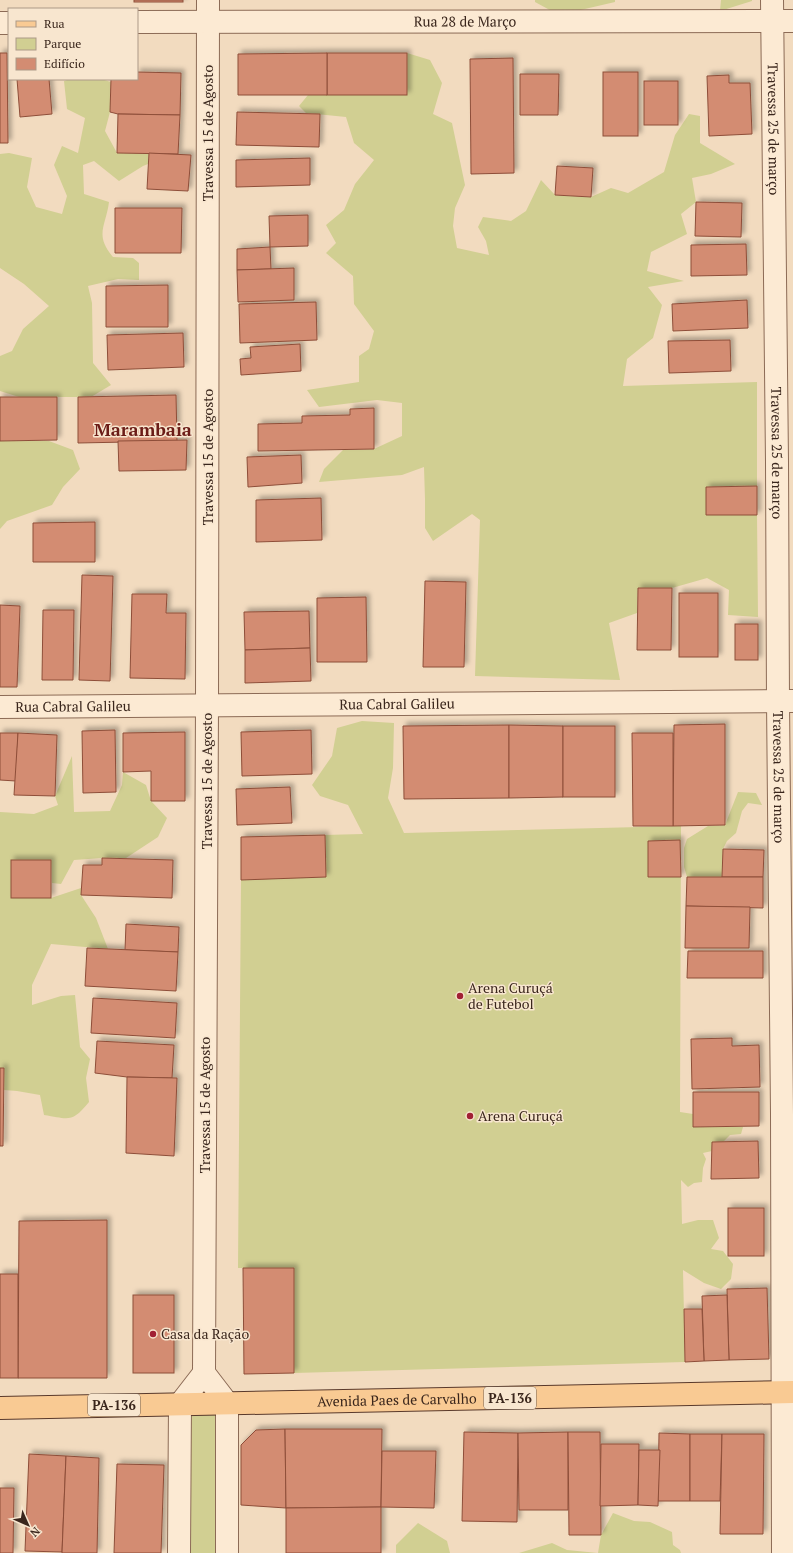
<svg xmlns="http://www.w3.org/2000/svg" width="793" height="1553" viewBox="0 0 793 1553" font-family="'PT Serif',serif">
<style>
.green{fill:#d1cf92}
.building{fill:#d38c72;stroke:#8e4e39;filter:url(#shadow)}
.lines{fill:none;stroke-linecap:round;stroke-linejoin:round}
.street-casing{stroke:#8c6b56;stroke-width:24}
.primary-casing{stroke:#59392b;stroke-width:24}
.street{stroke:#fcead3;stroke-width:22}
.primary{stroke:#f9ca93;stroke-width:22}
.poi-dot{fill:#a12034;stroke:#f8e6cf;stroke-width:1.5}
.labels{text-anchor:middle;stroke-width:3;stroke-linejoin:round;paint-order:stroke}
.shield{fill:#f8e6cf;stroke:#736052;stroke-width:1}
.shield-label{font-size:13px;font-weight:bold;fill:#3a261c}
.street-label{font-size:14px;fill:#3a261c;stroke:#f8e6cf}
.poi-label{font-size:14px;fill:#3a261c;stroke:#f8e6cf;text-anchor:start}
.district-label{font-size:18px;font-weight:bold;fill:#6b1c17;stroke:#f8e6cf}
</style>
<defs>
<filter id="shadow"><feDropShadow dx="3.5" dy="-3.5" stdDeviation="2" flood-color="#0004"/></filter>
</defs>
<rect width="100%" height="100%" fill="#f2dbbf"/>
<!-- green -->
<g class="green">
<polygon points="535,0 615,0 615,2 559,15 535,2"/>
<polygon points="721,0 752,0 752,1 720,11"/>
<polygon points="407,53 430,60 442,83 433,114 452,123 465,185 455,208 453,226 457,248 489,255 486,241 478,227 483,217 511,221 526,211 541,180 555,195 591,197 611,188 628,193 664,172 675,135 689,114 700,116 700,143 735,164 711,174 692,178 696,202 681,214 687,234 651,252 647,271 684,281 648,287 662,305 653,338 627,359 623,386 757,382 757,486 706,487 706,515 757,515 758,617 728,615 729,590 707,578 672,588 638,588 637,613 609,623 620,680 475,676 480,520 472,514 433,541 425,528 425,499 424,467 402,475 319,482 324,469 343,450 374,449 402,436 402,403 377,400 319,407 307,390 359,382 359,356 369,349 374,331 354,304 353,276 326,253 336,243 326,225 344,210 355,184 374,160 354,143 346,117 306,113 299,106 308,95 406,95"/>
<path d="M70,79H101L111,82L110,112L105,131L117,153H149L148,164L143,166L119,181L94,161L83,165L84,194L109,202C106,226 94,235 113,257L133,258L139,263V280L118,279L88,286L92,303L93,363L111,385L91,397H19L0,391V356L12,351L23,329L49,306L24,284L0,268V154L9,153L32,158L27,187L36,207L62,214L67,196L54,165L62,146L78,153L85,118L67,109L64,81Z"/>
<polygon points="0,441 49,441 73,450 80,469 63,487 52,505 7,521 0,529"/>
<polygon points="362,721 394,723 393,768 388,798 404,833 681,826 680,1112 693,1114 693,1127 743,1127 741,1134 730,1135 723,1142 712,1142 712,1151 703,1153 706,1159 703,1168 702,1182 694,1183 688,1187 681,1180 682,1224 698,1220 713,1220 719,1238 711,1249 723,1251 733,1264 731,1279 721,1289 704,1283 683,1270 685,1362 294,1373 294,1268 238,1268 241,880 241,837 363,834 348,805 320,796 312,785 332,756 337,728"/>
<path d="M72,756L74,812L110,811L122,785L123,772L146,785L151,801L167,818L158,837L126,858H102L74,860L61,884L52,883L51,860H11V898H51L81,888V895L96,918L108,949L51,944L32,985V1005L61,996L75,995L80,1047L90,1059L86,1078L89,1102C72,1123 69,1119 44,1115L40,1095L17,1091L4,1090V1069L0,1068V812L34,814L58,805L55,796Z"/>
<polygon points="738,792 756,793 762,805 748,803 742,811 736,833 727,841 723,849 722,877 687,877 684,867 684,848 687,839 708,826 725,825"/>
<polygon points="227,1403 227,1553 179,1553 180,1404"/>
<polygon points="613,1513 634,1521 650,1522 672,1532 673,1545 680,1550 681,1553 519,1553 552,1543 567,1550 598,1553 601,1535"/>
<polygon points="418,1523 447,1541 450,1553 396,1553 396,1545"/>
</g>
<!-- building -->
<g class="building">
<rect x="134" y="0" width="49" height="2"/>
<polygon points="0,53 7,53 8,143 0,143"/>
<rect x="327" y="53" width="80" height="42"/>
<polygon points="327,53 327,95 238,95 238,54"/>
<polygon points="513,58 514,173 471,174 470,59"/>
<polygon points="137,72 181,73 180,115 118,114 110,112 111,79 137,79"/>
<rect x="603" y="72" width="35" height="64"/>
<polygon points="520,74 559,74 558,115 520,115"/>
<polygon points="729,75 729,83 750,83 752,134 709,136 707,76"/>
<polygon points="17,79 49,79 52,114 20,117"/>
<rect x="644" y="81" width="34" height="44"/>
<polygon points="237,112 320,114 319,147 236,145"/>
<polygon points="118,114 180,115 178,154 117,153"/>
<polygon points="149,153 191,155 188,191 147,189"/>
<polygon points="310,158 310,185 236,187 236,160"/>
<polygon points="557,166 593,168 591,197 555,195"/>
<polygon points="696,202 742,203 741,237 695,236"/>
<polygon points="115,208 182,208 181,253 115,253"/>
<polygon points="308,215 308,246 270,247 269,216"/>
<polygon points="746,244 747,275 691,276 691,245"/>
<polygon points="270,247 271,269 237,270 237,249"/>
<polygon points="294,268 294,300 238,302 237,270"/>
<polygon points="168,285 168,327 106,327 106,286"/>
<polygon points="747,300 748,328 673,331 672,304"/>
<polygon points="316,302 317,340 240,343 239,304"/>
<polygon points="183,333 184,367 108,370 107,335"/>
<polygon points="730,340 731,371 669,373 668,341"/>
<polygon points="300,344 301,371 241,375 240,359 251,358 250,347"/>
<polygon points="176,395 177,441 78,443 78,397"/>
<polygon points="0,397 57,397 57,440 0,441"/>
<polygon points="374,408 374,449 258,451 258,424 302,423 302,416 350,415 350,409"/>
<polygon points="187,440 186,470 119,471 118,441"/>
<polygon points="301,455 302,483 248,487 247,457"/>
<polygon points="757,486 757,515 706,515 706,487"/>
<polygon points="321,498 322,540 256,542 256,500"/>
<polygon points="95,522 95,562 33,562 33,523"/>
<polygon points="82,575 113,576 110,681 79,680"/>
<polygon points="425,581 466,582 464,667 423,667"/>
<polygon points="638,588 672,588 671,650 637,650"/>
<rect x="679" y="593" width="39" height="64"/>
<polygon points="132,594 167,594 166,613 186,613 185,679 130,678"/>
<polygon points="366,597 367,662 317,662 317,598"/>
<polygon points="0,605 20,606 17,687 0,687"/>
<polygon points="43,610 74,610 73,680 42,680"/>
<polygon points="309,611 310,648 245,650 244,612"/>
<rect x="735" y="624" width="23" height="36"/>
<polygon points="310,648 311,681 245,683 245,650"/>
<polygon points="725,724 725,825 673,826 674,725"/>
<polygon points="509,725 509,798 404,799 403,726"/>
<polygon points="509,725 563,726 563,797 509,798"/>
<rect x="563" y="726" width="52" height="71"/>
<polygon points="115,730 116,792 83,793 82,731"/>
<polygon points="311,730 312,774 242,776 241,732"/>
<polygon points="185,732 185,801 151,801 151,771 123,772 123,733"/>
<polygon points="0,733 18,733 16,781 0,780"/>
<polygon points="18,733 57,735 55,796 14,795"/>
<polygon points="632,733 673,733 673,826 633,826"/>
<polygon points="290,787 292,823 237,825 236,789"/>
<polygon points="325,835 326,877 241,880 241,837"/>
<polygon points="680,840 681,877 648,877 648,841"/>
<polygon points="723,849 764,850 763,877 722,877"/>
<polygon points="102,858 173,860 172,898 81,895 83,865 102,865"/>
<rect x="11" y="860" width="40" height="38"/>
<polygon points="687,877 763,877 763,908 686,906"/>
<polygon points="686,906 750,907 749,948 685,948"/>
<polygon points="126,924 179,927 178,952 125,950"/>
<polygon points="87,948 178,952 176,991 85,986"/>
<polygon points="688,951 763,951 763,978 687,978"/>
<polygon points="93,998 177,1003 175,1038 91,1033"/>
<polygon points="732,1038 732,1046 759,1045 760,1087 692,1089 691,1039"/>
<polygon points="97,1041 174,1045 172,1078 127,1077 95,1073"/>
<polygon points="0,1068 4,1068 3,1146 0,1146"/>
<polygon points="127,1077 177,1078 174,1156 126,1153"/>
<polygon points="693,1092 759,1092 759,1126 693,1127"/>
<polygon points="758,1141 759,1178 711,1179 712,1142"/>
<rect x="728" y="1208" width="36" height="48"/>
<polygon points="107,1220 107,1378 18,1378 19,1221"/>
<polygon points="243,1268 294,1268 294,1373 244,1374"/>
<rect x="0" y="1274" width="18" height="104"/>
<polygon points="767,1288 769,1359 729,1360 727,1289"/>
<rect x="133" y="1295" width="41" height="78"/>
<polygon points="727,1295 729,1360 704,1361 702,1296"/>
<polygon points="684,1309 702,1309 704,1361 685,1362"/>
<polygon points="285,1429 286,1508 241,1505 241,1445 256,1430"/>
<polygon points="285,1429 382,1429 381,1507 286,1508"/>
<polygon points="464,1432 518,1433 517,1522 462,1521"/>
<polygon points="568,1432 568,1510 519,1510 518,1433"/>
<polygon points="568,1432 600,1432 601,1535 569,1535"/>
<polygon points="659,1433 690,1434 690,1501 658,1501"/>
<polygon points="690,1434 722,1434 720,1501 690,1501"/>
<polygon points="722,1434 764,1434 763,1534 720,1534"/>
<polygon points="601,1444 639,1444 638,1505 600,1506"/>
<polygon points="639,1450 660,1450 658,1506 638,1505"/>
<polygon points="382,1451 436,1451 434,1508 381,1507"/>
<polygon points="29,1454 66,1456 62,1552 25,1551"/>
<polygon points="66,1456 99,1458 97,1553 62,1553"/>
<polygon points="117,1464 164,1465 161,1553 114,1553"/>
<polygon points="0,1488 14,1488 13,1553 0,1553"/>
<polygon points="381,1507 381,1553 286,1553 286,1508"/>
</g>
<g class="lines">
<defs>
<g id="street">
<polyline points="208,0 207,705 204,1373 227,1403 227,1553"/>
<path id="s1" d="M772,0L777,462L778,701L782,1114L783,1553"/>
<path id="s2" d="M137,22L793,21"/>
<polyline points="0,23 9,23"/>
<path id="s3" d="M0,707L792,701"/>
<polyline points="179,1553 180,1404 204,1373"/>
</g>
<g id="primary">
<path id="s4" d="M0,1408L793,1392"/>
</g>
</defs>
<!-- street casing -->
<use href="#street" class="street-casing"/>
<!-- primary casing -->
<use href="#primary" class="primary-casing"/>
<!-- street -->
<use href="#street" class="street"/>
<!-- primary -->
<use href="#primary" class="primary"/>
</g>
<!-- markers -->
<g class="poi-dot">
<circle cx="460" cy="996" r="4"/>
<circle cx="470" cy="1116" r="4"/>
<circle cx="153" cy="1334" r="4"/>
</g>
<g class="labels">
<!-- shield labels -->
<g class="shield">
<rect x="484" y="1387" width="52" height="22" rx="3"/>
<rect x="88" y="1394" width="52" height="22" rx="3"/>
</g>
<g class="shield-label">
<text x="510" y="1403">PA-136</text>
<text x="114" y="1410">PA-136</text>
</g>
<!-- street labels -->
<g class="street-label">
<text dy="5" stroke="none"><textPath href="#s2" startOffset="328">Rua 28 de Março</textPath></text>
<text dy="5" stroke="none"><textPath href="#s1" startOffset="129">Travessa 25 de março</textPath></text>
<text transform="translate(208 133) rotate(-90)" y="5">Travessa 15 de Agosto</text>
<text dy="5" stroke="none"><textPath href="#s1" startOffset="453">Travessa 25 de março</textPath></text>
<text transform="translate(208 457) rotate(-90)" y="5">Travessa 15 de Agosto</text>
<text dy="5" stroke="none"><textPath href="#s3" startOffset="397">Rua Cabral Galileu</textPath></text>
<text dy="5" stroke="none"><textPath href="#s3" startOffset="73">Rua Cabral Galileu</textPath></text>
<text dy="5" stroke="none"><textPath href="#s1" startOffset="777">Travessa 25 de março</textPath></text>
<text transform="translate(207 781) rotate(-90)" y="5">Travessa 15 de Agosto</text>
<text transform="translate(205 1105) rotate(-90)" y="5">Travessa 15 de Agosto</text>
<text dy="5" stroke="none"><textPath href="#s4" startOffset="397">Avenida Paes de Carvalho</textPath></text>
</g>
<!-- poi labels -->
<g class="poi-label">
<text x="468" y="993">Arena Curuçá<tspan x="468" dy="16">de Futebol</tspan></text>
<text x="478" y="1121">Arena Curuçá</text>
<text x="161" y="1339">Casa da Ração</text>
</g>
<!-- district labels -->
<g class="district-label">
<text x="143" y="436">Marambaia</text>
</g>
</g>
<!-- legend -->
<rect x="8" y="8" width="130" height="72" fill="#f8e6cf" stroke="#ac9987"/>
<rect x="16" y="21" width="20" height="6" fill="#f9ca93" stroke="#ac9987"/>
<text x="44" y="28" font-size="12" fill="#3a261c">Rua</text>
<rect x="16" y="38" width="20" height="12" fill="#d1cf92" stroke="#ac9987"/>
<text x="44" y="48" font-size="12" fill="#3a261c">Parque</text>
<rect x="16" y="58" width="20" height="12" fill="#d38c72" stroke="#ac9987"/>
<text x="44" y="68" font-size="12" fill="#3a261c">Edifício</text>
<!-- north arrow -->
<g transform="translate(28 1525) rotate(135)" stroke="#f8e6cf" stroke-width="3" paint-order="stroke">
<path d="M0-3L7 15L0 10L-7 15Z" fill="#3a261c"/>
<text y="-6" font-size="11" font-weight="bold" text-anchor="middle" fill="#3a261c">N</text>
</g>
</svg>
